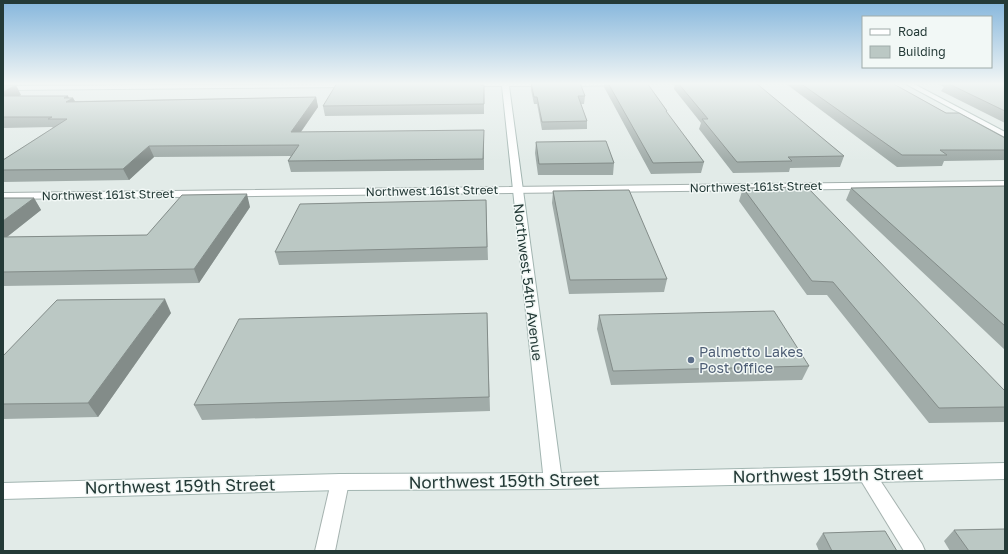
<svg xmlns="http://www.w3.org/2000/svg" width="1008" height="554" font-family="'Golos Text',sans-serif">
<rect width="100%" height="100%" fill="#e2ebe8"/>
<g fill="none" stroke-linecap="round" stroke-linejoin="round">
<!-- street casing -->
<g stroke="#a5b2af" stroke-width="2">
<g id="street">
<polygon points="1005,181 1005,187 3,199 3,193"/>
<polygon points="866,466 872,468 922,544 925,551 904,551 857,474 860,468"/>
<polygon points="340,474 346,476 349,482 335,551 315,551 331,482 334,476"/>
</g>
</g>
<!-- secondary casing -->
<g stroke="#a2b5b1" stroke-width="2">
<g id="secondary">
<polygon points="463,83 549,84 546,86 509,86 561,473 1005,463 1005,479 553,489 340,490 3,499 3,483 340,474 543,473 502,86 466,86 464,85"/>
<polygon points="561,83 634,83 631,85 564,86 562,85"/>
<polygon points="904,83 912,83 1005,132 1005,137"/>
<polygon points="354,84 355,85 352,87 3,90 3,86"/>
</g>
</g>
<!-- street -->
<use href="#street" fill="#fff" fill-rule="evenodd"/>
<!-- secondary -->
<use href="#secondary" fill="#fff" fill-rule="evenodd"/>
</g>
<!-- wall -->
<g fill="#a1aca9">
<polygon points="531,83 585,96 584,104 581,104 587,121 587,129 542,130 537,104 534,104 531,90"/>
<polygon points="604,83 647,83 667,111 667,113 704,162 701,173 651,174 604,87"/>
<polygon points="675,83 756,83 844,156 840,167 790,168 789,172 733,173 699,129 701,123 674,89"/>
<polygon points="785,83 892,83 946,113 1005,138 1005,160 944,161 942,166 897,167"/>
<polygon points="936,83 1005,83 1005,123 941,91 944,87"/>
<polygon points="3,85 21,95 18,96 73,98 75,101 316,97 318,107 301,132 484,141 484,170 291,172 288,161 291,156 154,157 129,180 3,182 3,160 53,128 52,127 3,128"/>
<polygon points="481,85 484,85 484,114 325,116 323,106"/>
<polygon points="536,142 614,163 613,175 538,175 535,153"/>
<polygon points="1005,186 1005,350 846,200 851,188"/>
<polygon points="743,188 1005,391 1005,422 929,423 827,295 807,295 739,201"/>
<polygon points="553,191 667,279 664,292 569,294 552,203"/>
<polygon points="3,198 34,198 41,210 7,237 147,235 250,207 199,283 3,286"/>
<polygon points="486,200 488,260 279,265 275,252"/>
<polygon points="171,313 98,417 3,419 3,356"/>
<polygon points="487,313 490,411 202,420 194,405"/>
<polygon points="599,315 809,366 802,380 611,385 597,329"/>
<polygon points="954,530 1005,551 950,551 944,541"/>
<polygon points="823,533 897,551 819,551 816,544"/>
</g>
<!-- shaded-wall -->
<g fill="#838c89">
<polygon points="16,85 21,95 3,104 3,92"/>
<polygon points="68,96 70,100 73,98 78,107 71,111 64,98"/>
<polygon points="316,97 318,107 293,143 291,132"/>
<polygon points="149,146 154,157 129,180 123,169"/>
<polygon points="247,194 250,207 199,283 194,269"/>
<polygon points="34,198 41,210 3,240 3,221"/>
<polygon points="165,299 171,313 98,417 88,403"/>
</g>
<!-- building -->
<g fill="#bbc8c4" stroke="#838c89">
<polygon points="337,83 481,83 481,85 484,85 484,104 323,106"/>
<polygon points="531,83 580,83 585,96 578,96 587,121 542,122 537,97 534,97"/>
<polygon points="608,83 647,83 667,111 666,111 704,162 653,163"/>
<polygon points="678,83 756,83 844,156 788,157 792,161 737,162 702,119 708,119"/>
<polygon points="800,83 892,83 946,113 959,113 1005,138 1005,150 940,150 947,155 902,155"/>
<polygon points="947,83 1005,83 1005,111"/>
<polygon points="3,85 16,85 3,92"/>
<polygon points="3,96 68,96 64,98 73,98 66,102 316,97 291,132 484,130 483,159 288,161 299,145 149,146 123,169 3,170 3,160 67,119 48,119 52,117 3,117"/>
<polygon points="606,141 614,163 539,164 536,142"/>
<polygon points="1005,186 1005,326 851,188"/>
<polygon points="807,187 1005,391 1005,407 939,408 833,282 812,281 743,188"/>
<polygon points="629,190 667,279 570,280 553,191"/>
<polygon points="247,194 194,269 3,272 3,237 147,235 182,195"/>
<polygon points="3,198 34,198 3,221"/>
<polygon points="486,200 487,247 275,252 300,204"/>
<polygon points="165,299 88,403 3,404 3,356 57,300"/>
<polygon points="774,311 809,366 613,371 599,315"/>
<polygon points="487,313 489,397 194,405 239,319"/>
<polygon points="1005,529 1005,551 969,551 954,530"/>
<polygon points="885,531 897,551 832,551 823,533"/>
</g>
<!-- sky -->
<linearGradient id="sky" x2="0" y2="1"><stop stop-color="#85b6dc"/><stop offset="0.52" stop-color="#f2f6f5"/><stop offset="1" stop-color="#f2f6f5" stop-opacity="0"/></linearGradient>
<rect width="1008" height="161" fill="url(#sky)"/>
<!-- markers -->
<circle fill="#5c6f8a" stroke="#f2f8f6" stroke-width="1.5" cx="691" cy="360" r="4"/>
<g text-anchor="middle" stroke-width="3" stroke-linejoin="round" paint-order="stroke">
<!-- far-street labels -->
<g font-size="12" fill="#243a37" stroke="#f2f8f6">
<text transform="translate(756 187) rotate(-1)" y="4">Northwest 161st Street</text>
<text transform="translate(432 191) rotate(-1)" y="4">Northwest 161st Street</text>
<text transform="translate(108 195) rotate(-1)" y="4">Northwest 161st Street</text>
</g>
<!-- street labels -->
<g font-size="14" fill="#243a37" stroke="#f2f8f6">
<text transform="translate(528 282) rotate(83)" y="5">Northwest 54th Avenue</text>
</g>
<!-- service labels -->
<g font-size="14" fill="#4e5e75" stroke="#f2f8f6" text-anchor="start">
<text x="699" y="357">Palmetto Lakes<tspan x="699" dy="16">Post Office</tspan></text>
</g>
<!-- near-street labels -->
<g font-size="17" fill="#243a37" stroke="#f2f8f6">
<text transform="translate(828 475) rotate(-1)" y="6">Northwest 159th Street</text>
<text transform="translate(504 481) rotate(-1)" y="6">Northwest 159th Street</text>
<text transform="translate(180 486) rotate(-1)" y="6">Northwest 159th Street</text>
</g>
</g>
<!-- border -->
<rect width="1008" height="554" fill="none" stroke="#243a37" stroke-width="8"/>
<!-- legend -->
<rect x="862" y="16" width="130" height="52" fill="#f2f8f6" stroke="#a0acaa"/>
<rect x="870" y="29" width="20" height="6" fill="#ffffff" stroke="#a0acaa"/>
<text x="898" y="36" font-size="12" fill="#243a37">Road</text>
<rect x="870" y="46" width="20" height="12" fill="#bbc8c4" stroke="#a0acaa"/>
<text x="898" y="56" font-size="12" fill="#243a37">Building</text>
</svg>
